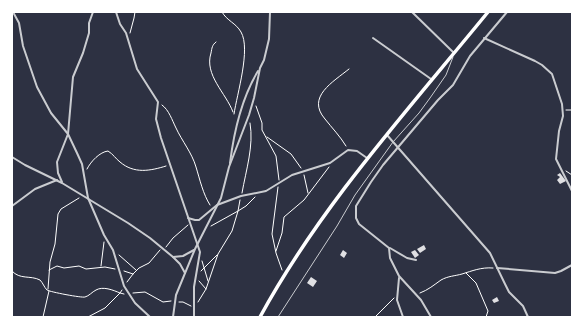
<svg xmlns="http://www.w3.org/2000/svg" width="584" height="329" font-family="Mulish,sans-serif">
<rect width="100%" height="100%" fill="#2d3142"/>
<!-- building -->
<g fill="#e0e0e3">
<polygon points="560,173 566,181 560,184 557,180 560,177 557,175"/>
<polygon points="424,245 426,249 420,253 417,249"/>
<polygon points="343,250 347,253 344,258 340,255"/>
<polygon points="415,250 419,255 415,258 411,252"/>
<polygon points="311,277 317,281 313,287 307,283"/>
<polygon points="497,297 499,301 494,303 492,300"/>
</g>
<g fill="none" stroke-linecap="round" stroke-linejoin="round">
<!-- path -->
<g stroke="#fff" stroke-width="1">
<path d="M222 12C227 21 236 23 241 32 251 49 237 94 234 114"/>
<polyline points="130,33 134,18 135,12"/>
<path d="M216 42C212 45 212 48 211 53 204 75 226 93 233 112"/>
<path d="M162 105C169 110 172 120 176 128 182 141 192 153 196 167 200 180 203 194 210 205"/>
<polyline points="256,106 262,123 262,130 276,156 279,180"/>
<polyline points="566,110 572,110"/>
<polyline points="267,137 291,154 301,168"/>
<path d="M346 146C340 136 332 128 325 119 306 97 333 82 349 69"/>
<path d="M87 169C91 161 100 152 108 151 113 154 116 159 120 162 134 174 150 171 166 166"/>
<polyline points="566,171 572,175"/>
<polyline points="304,175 308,193"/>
<polyline points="278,187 272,234 276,253 282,270"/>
<path d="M242 193C246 170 254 146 250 123"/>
<polyline points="211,226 238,211 240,200"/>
<polyline points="166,247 173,238 188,225"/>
<polyline points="276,251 282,233 284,217 304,200 329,167"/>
<polyline points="119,255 136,270"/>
<polyline points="202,261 208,281"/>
<polyline points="101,266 104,242"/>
<polyline points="49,270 57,266 64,268 79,266 86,269 105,267 115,269"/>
<path d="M12 271C20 280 30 275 40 280 43 283 44 287 47 290 50 292 82 298 85 297 89 296 92 292 96 290 103 286 113 290 120 293L122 290"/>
<polyline points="124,271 133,274"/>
<polyline points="201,271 217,255"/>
<polyline points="466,273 476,283 488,311 486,317"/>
<polyline points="199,281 206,289"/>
<polyline points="127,282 133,274 139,268 149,263 160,250"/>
<polyline points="48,289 50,262 55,244 58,214 61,209 79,198"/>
<polyline points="133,293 145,292 163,302 171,301"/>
<path d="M420 293C428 290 434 285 441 280 448 276 455 276 462 274 472 271 481 267 493 268"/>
<polyline points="179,302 183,302 191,306"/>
<polyline points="198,302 206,289 218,254 232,231 238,211 246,206 255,197"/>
<polyline points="43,317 49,291"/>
<polyline points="88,317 105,308 120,293 124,294"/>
<polyline points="375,317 394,298"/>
</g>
<!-- service -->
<polyline stroke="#caccd0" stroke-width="1" points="278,317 337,226 355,195 393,142 419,113 430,98 446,75 453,57"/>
<!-- minor -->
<g stroke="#caccd0" stroke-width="2">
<polyline points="13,12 19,23 23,46 37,87 51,113 68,134 77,153 82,164 88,198 104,235 113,250 124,286 135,303 150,317"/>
<polyline points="116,12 120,24 126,33 137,69 158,102 156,119 161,138 200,252 194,287 194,317"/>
<polyline points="412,12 454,53"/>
<polyline points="373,38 431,79"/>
<polyline points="484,38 535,61 542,65 552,74 562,104 563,116 559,131 556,159 572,191"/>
<polyline points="387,135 490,253 505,284 509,292 523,306 528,317"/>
<polyline points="12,157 25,165 62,183 128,223 150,238 173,257 180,264 185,273"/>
<path d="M230 163C234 131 241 99 258 71"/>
<polyline points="62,182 58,173 57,162 68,134 73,77 83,53 89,33 89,23 93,12"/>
<polyline points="12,206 35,189 57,180"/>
<polyline points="188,218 195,220 199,220 217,205 241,196 266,191 292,175 330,163 348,150 357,151 367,158"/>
<polyline points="390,248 407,258 416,260"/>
<polyline points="173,257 183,256 194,250"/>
<polyline points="497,268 555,273 561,271 572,265"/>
<polyline points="399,278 397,300 403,317"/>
<polyline points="173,317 176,295 195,249 221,198 229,167 249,115 254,98 260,68 264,60 269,39 270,12"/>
<polyline points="431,317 421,300 399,276 390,258 389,248 359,224 356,218 356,206 371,182 383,165 438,100 453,85 470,56 507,12"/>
</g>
<!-- trunk -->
<path stroke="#fff" stroke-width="3.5" d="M260 317C321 205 408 110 488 12"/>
</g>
<!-- border -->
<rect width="584" height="329" fill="none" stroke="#ffffff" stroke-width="26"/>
</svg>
